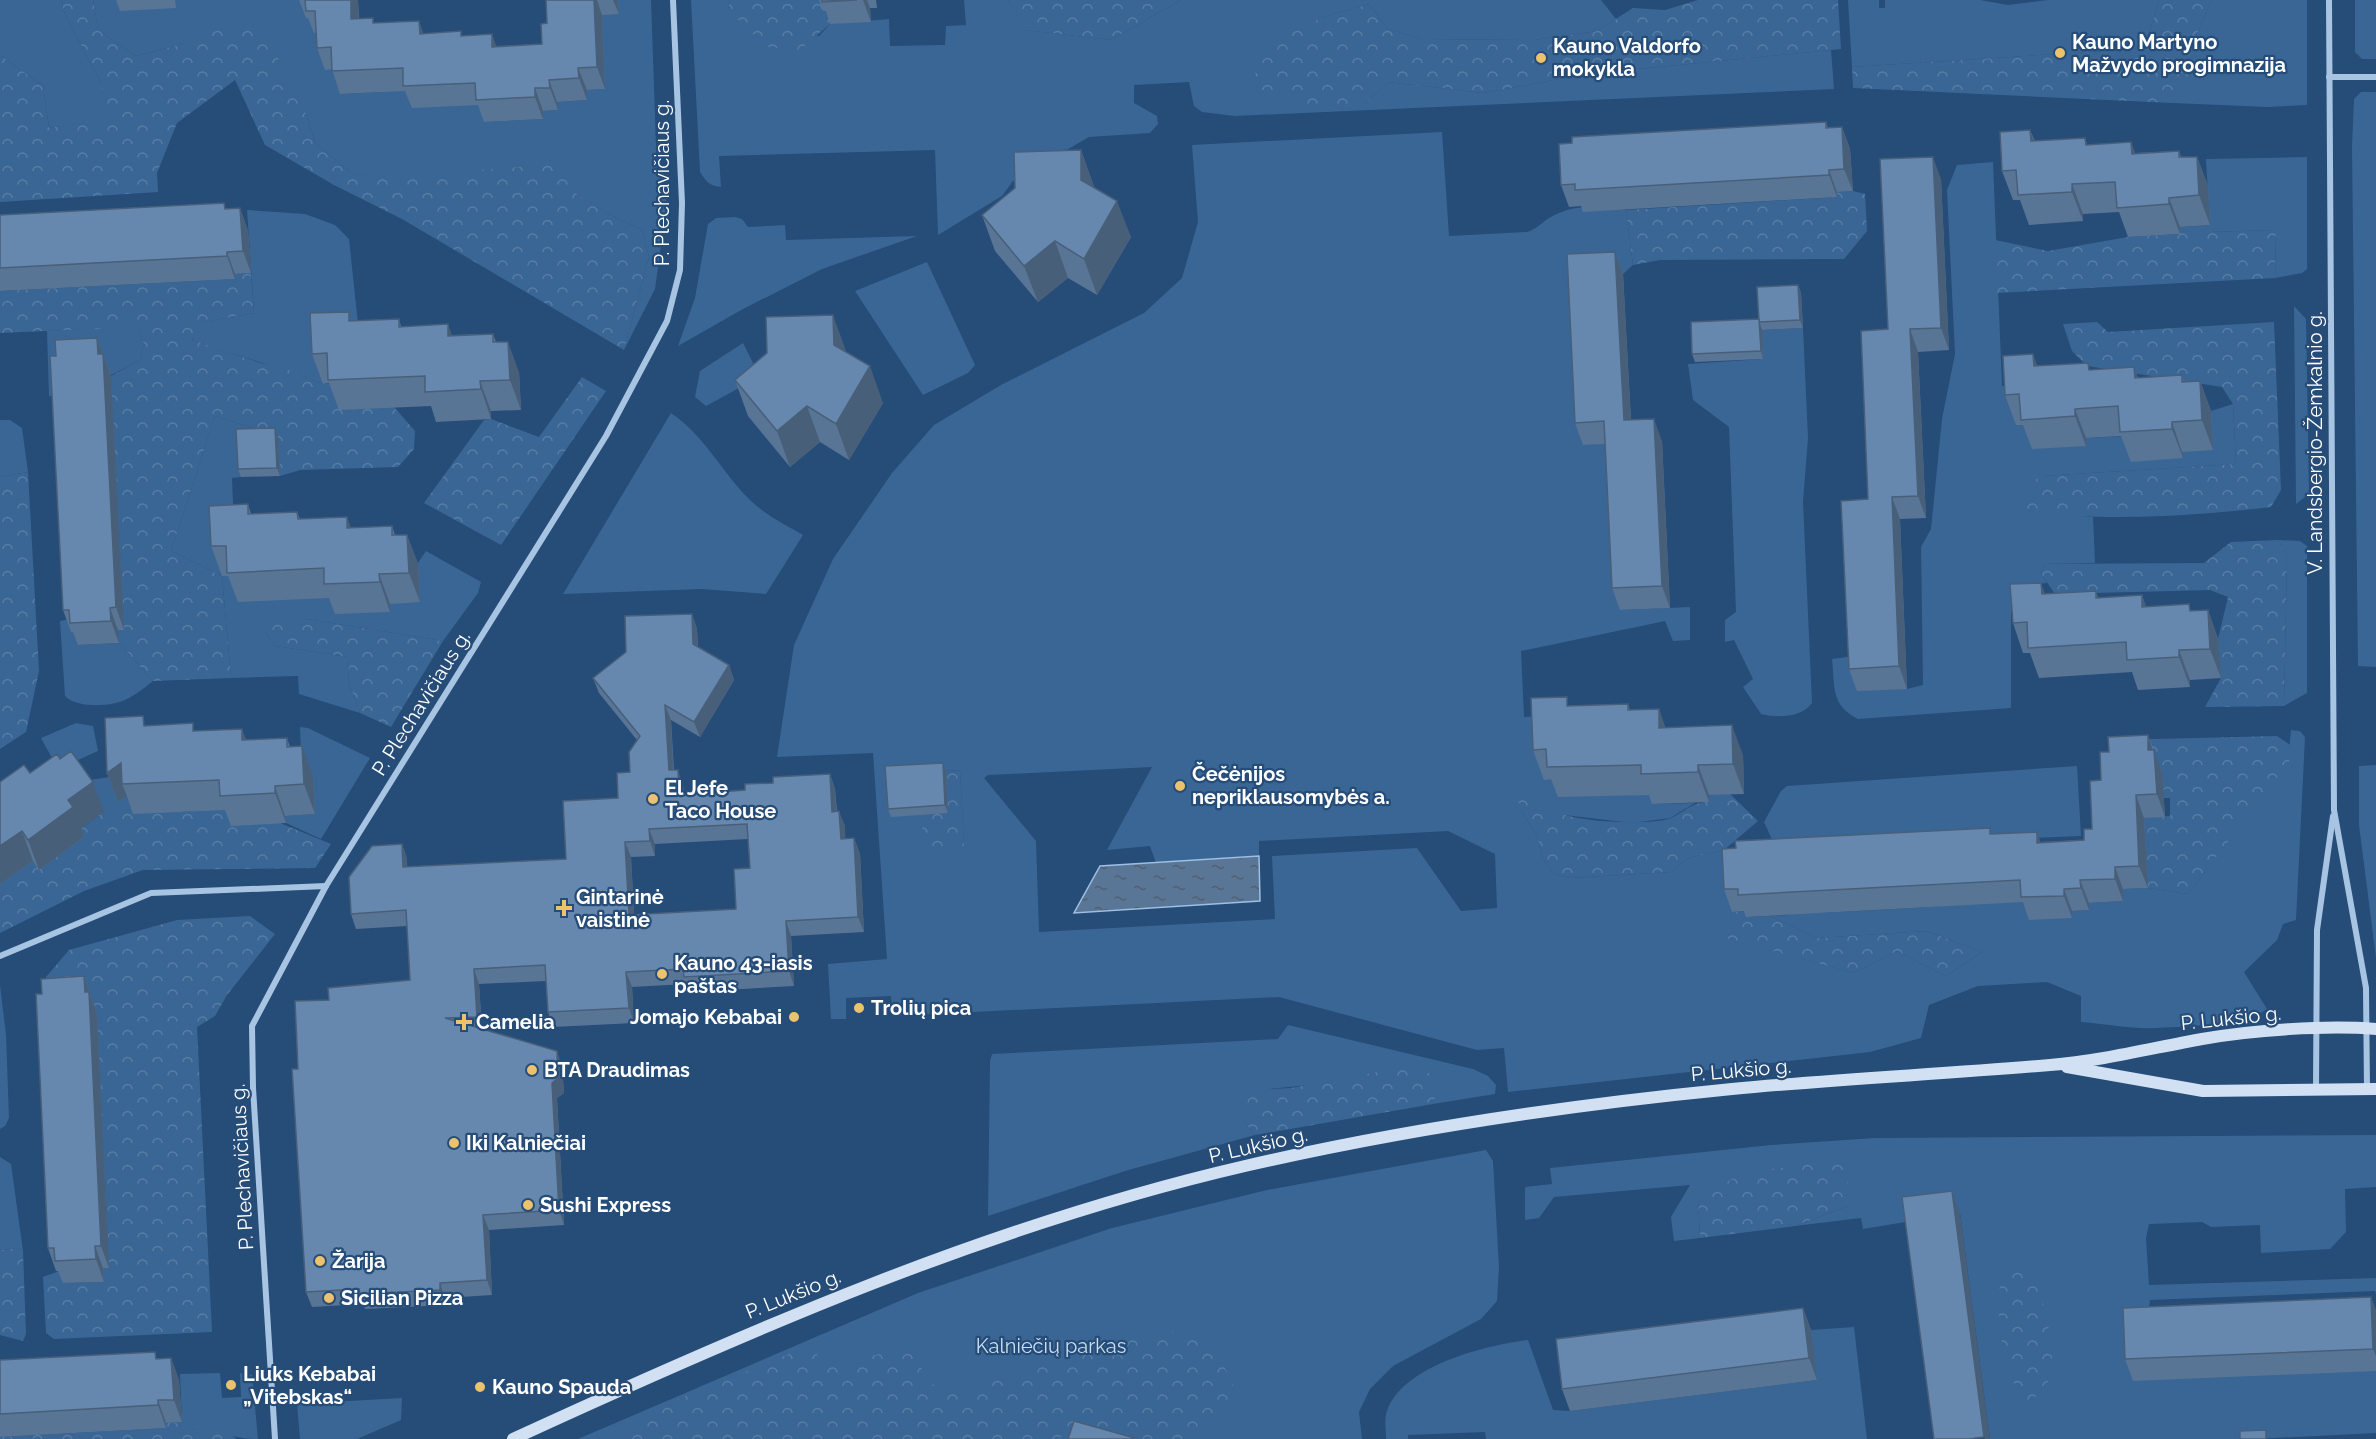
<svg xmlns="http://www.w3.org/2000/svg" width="2376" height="1439" font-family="Raleway,sans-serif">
<defs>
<pattern id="forest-crowns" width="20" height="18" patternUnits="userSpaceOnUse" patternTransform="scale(1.5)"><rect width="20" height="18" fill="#3a6695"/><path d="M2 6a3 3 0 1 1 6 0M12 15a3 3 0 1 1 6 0" fill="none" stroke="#587da5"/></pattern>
<pattern id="water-ripples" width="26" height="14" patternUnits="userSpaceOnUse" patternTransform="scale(1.5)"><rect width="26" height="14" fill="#5a7697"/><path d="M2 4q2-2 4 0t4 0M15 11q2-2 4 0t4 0" fill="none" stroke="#525f6e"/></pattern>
</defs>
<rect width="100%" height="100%" fill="#264c78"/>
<!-- green -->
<g fill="#3a6695" fill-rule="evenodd">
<polygon points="0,0 61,0 65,15 99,79 112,119 49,128 43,86 0,55"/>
<polygon points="93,0 305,0 306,17 313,17 339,69 340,94 383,92 383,82 483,97 485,122 543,119 543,111 558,110 557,102 587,100 587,90 605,89 594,15 618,0 651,0 657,174 666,176 666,209 655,289 624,350 649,257 642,230 610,215 568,189 353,174 315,143 306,114 182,44 136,56 98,30"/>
<path d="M691 0H730L728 10 819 36 830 24 889 19 890 46 945 45 946 26 966 25 964 0H1008L1025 30 1111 40 1181 0H1601L1616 19 1597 31 1534 40 1421 39 1388 29 1369 4 1323 17 1365 104 1388 82 1483 93 1587 74 1831 50 1834 89 1235 116 1202 112 1194 106 1189 82 1134 85V103L1157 116 1158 124 1150 133 1089 137 1013 181 1002 196 938 235 935 150 719 156 721 187C709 186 706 181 700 172Z"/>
<polygon points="1848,0 1879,0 1879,8 1885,8 1885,0 1980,0 2008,5 2048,0 2159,0 2149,34 2135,49 1852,67"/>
<polygon points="2212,0 2307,0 2307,105 2267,107 2173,103 2188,79 2194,40"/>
<polygon points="2355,0 2376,0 2376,59 2362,59 2355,52"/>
<polygon points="2361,92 2376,92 2376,667 2358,666 2352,146 2354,99"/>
<path d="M1442 132 1449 236 1527 232C1538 229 1541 222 1551 217 1575 203 1599 207 1626 210L1633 265 1623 274 1575 276 1583 445 1612 443 1621 610 1690 607V640L1673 641 1665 621 1521 651 1524 717 1541 716 1557 779 1652 787 1653 804 1695 803 1670 818 1632 823 1521 810 1537 836 1542 857 1554 874 1570 878 1671 872 1688 858 1724 850 1732 912 1726 938 1854 973 1897 951 1946 976 1982 952 1927 931 1817 938 1770 916 1789 915V909L1818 913 1859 911 1930 907 2028 897 2072 917V911L2089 910V903L2123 901V889L2148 888 2188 894 2288 762 2291 730 2300 731 2305 737 2296 920 2283 924 2277 940 2244 972 2267 1009C2249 1024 2181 1027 2156 1028 2132 1029 2106 1024 2081 1022V996L2047 982 1978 986 1929 1005 1921 1038 1870 1052 1508 1092 1504 1048 1477 1050 1279 997 892 1016 891 996 846 998V1019H831L828 964 887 959 873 753 777 757 794 645 833 559 892 473 934 425 1001 385 1144 313 1182 278 1198 222 1192 145ZM1152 767 1107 850 1150 846 1156 863 1259 856V841L1448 831 1495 854 1497 908 1461 911 1417 848 1272 856 1275 919 1039 932 1036 841 984 778 988 775ZM960 770V771L964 847 948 813 946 771Z"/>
<polygon points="2307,157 2307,269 2302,273 2275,278 2276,230 2210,232 2206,159"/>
<path d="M1993 162 2002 386H2013L2016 425 2030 424 2086 446V438L2129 436 2183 458 2182 452 2211 411 2233 404 2236 464 2042 476 2028 511 2093 517 2095 563 2046 564 2040 572 2047 583 2011 586V708L1858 719C1830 705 1835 686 1832 659L1855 656 1907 689 1923 685 1921 547 1931 529 1942 419 1955 354 1947 190 1957 165Z"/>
<path d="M247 210 305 214 335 225 349 239 360 342 323 384C280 366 235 356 192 340L197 323 254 313Z"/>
<polygon points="735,217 742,219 748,227 785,225 786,240 917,236 822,269 743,309 678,346 695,298 708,224 716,218"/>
<polygon points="927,262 975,365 968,373 923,395 855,291"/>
<polygon points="2294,306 2306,319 2309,494 2296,504"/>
<path d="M138 326 144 344 140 360C116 373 76 394 49 396L47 331Z"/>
<path d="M1803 328 1808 438 1803 502 1812 703C1801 718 1778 718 1761 714L1743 687 1753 679 1734 640 1725 642V620L1736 612 1729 427 1693 400 1688 364 1763 359 1762 330Z"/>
<polygon points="743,343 753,363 750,382 706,406 695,397 700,371"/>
<path d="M671 413C705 436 721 471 749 499 765 515 784 524 803 535L766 594 702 589 563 594Z"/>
<polygon points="215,416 278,436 239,438 241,477 232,478 234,528 223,576 236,575 334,590 390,611 390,604 426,551 481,582 478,593 443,641 307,619 266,634 276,646 348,657 349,684 360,713 299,694 298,676 231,678 222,576 171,551"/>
<polygon points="0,420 10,420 22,428 28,472 0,477"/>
<polygon points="2279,540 2300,541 2307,546 2307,693 2284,706 2287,557"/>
<path d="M70 619 77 632 78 645 119 643 153 681C145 687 137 694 129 698 114 707 77 709 65 696L60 621Z"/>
<polygon points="76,723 93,726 98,751 58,769 41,738"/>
<polygon points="300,727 308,728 370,758 321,839 286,823 285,816 314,814 301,754"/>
<polygon points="2376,765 2376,958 2359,825 2359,766"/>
<polygon points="2077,766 2081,836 1776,848 1764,822 1781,791 1787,786"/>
<polygon points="117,776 132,787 133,814 104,812 82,781"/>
<polygon points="0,985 6,1035 9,1118 5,1126 0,1129"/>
<polygon points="1288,1025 1473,1069 1488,1076 1496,1085 1495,1094 1433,1104 1439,1082 1433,1074 1268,1089 1244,1122 1255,1135 1125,1171 988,1216 990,1061 992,1054 1278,1039"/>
<polygon points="2376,1135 2376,1187 2345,1189 2346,1232 2330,1249 2261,1253 2260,1225 2211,1227 2202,1222 2149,1224 2146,1238 2149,1285 2376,1278 2376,1294 2375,1291 2150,1300 2146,1329 2376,1371 2376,1433 2253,1439 1990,1439 1960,1213 1863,1229 1861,1218 1795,1226 1851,1205 1698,1198 1700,1238 1674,1241 1671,1217 1690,1185 1554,1197 1539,1218 1525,1220 1525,1187 1552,1184 1550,1168 1771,1145 1875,1138"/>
<polygon points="1486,1150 1493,1161 1499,1267 1497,1301 1481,1319 1393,1366 1370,1389 1359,1412 1362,1439 578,1439 918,1293 1112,1228 1267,1190"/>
<polygon points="0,1157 11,1164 23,1251 16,1248 0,1250"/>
<path d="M1854 1327 1867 1439H1486L1485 1432 1408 1435V1439H1386C1386 1431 1384 1418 1387 1411 1402 1366 1486 1345 1528 1340L1553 1410 1570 1411 1817 1380 1811 1330Z"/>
<path d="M220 1373 222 1398 241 1397 240 1373 252 1375 258 1439C232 1439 207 1429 182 1422L180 1374Z"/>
<polygon points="402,1398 401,1420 357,1439 300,1439 297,1404"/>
</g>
<!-- forest -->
<g fill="url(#forest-crowns)">
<polygon points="61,0 93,0 98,30 136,56 182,44 247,19 270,42 306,114 315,143 353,174 407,176 569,163 569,189 610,215 642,230 649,257 624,350 402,219 334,185 265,145 235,80 177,123 157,173 158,192 0,202 0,55 43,86 49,128 111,118 99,79 65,15"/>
<polygon points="730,0 823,0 830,11 830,24 800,50 767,47 728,10"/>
<polygon points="1008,0 1181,0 1111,40 1024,30"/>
<polygon points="1698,0 1838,0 1841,49 1587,74 1483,93 1388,82 1365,104 1327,112 1254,89 1258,49 1323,17 1369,4 1388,29 1421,39 1534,40 1597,31 1633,8 1665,10"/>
<polygon points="2159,0 2212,0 2194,40 2189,79 2173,103 1853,88 1852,67 2135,49 2149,34"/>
<polygon points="1853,191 1865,194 1867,231 1844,259 1660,260 1633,265 1626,210 1837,197 1837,192"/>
<polygon points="2210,225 2211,232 2276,230 2275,278 1997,293 1995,240 2048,251 2128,237 2180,234 2180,227"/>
<polygon points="251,273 254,313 198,323 192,340 261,363 281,367 323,384 338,383 394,407 415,431 414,449 398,467 300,470 280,476 278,436 215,416 171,551 222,576 231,678 153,681 119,643 118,630 124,629 111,376 140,360 144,344 138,327 0,333 0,291 235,279 235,274"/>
<path d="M2097 322 2108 332 2274 322 2281 490 2271 507C2197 516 2101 522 2027 511L2021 498 2027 484 2042 476 2236 464 2233 404 2222 387 2087 366 2072 351 2063 324Z"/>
<polygon points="582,377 606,391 501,545 424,503 484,420 491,419 539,437"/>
<polygon points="28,472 39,671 26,732 0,749 0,477"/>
<polygon points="2279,540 2287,557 2284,706 2205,707 2221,678 2218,639 2228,597 2210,590 2055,594 2040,572 2046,564 2204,563 2231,542"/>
<polygon points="307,619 443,641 391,727 360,713 349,684 348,657 276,646 266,634 277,623"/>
<polygon points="2277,736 2290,745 2289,762 2188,894 2148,888 2145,844 2139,818 2170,816 2170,798 2164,798 2162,772 2114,740"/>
<polygon points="960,770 964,847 913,851 946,771"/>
<path d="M1520 784C1532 793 1544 805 1557 812 1577 822 1650 826 1671 818 1686 811 1690 803 1708 802L1709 795 1730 794 1758 821 1724 850 1688 858 1671 872 1570 878 1554 874 1542 857 1537 836 1521 810 1516 795Z"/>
<polygon points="229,802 331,844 315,868 143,870 84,891 0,933 0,869 26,851 39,869 79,830 104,812 188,812"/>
<polygon points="1746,911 1747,917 1770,916 1817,938 1927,931 1982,952 1946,976 1897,951 1854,973 1725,938 1732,912"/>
<polygon points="250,916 275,934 227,995 215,1016 197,1027 212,1332 54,1339 46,1333 43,1277 62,1270 63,1283 103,1282 103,1268 109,1267 97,1015 93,1014 92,999 49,1001 46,977 69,950 177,920"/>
<polygon points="1405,1067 1433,1074 1440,1082 1433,1104 1255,1135 1244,1122 1248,1099 1268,1089 1291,1088"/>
<polygon points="1844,1159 1851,1205 1795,1226 1700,1238 1698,1198 1743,1173"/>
<polygon points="16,1248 23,1251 26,1334 23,1341 0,1335 0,1250"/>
<path d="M2018 1266 2034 1273C2044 1306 2073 1390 2025 1401 2001 1374 1993 1305 2003 1270Z"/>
<polygon points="1177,1331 1217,1351 1241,1402 1198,1439 1112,1439 1077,1429 1057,1439 631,1439 641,1414 809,1346 826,1364 908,1349 942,1397 1141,1336"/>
<polygon points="182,1422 229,1434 237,1439 0,1439 0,1437 166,1428 166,1423"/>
</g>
<!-- water -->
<polygon fill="url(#water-ripples)" stroke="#9dbfe3" stroke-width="1.5" points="1259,856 1260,901 1074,913 1100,866"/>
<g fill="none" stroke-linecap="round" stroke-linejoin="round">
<!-- minor -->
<g stroke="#a8c4e3" stroke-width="6">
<polyline points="2329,0 2334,810 2366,988 2367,1089"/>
<polyline points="2329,77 2376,77"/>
<polyline points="0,956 151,893 326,886"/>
<polyline points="2316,1090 2317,930 2333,816"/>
<polyline points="275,1439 253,1088 252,1026 326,886 606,436 667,321 680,270 682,203 673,0"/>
</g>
<!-- secondary -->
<g stroke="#d1e1f3" stroke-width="12">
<polyline points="2067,1067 2203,1091 2376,1089"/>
<path d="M513 1439C750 1330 990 1225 1245 1166 1405 1129 1569 1105 1732 1089 1838 1079 1944 1074 2050 1065 2101 1061 2152 1048 2202 1039 2252 1030 2326 1025 2376 1029"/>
</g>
</g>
<!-- wall -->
<g fill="#597596" fill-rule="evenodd">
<polygon points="116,0 175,0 176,8 120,11"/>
<polygon points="299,0 358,0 359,18 375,23 419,21 423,33 463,36 496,46 542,44 547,23 546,0 618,0 619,14 602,15 605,89 587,90 587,100 557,102 558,110 543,111 543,119 484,122 478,105 412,108 405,91 340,94 332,69 325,70 317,48 316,33 314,33 308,18 306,18"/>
<polygon points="819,0 876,0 877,8 870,8 871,22 830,24 826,11 823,11"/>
<polygon points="1826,122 1828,128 1842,127 1850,149 1853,191 1837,192 1837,197 1583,212 1581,206 1569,207 1561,185"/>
<polygon points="2030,130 2035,141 2085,138 2087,145 2131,142 2135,153 2179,151 2181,157 2197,157 2208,186 2210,225 2180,227 2180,234 2128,237 2119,212 2083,214 2083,221 2029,225 2020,200 2013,200 2002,171"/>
<polygon points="1081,150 1094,187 1131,237 1097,295 1068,278 1038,302 995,251 982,215"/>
<polygon points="1941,179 1949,350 1918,352 1926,518 1900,519 1907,689 1857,691 1849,669 1888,329"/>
<polygon points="240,208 248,231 251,273 235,274 235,279 0,291 0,215"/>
<polygon points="1615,252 1623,274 1631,420 1662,441 1670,608 1620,610 1612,588 1605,444 1583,445 1575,423"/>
<polygon points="1798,285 1801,293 1803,328 1762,330 1762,329 1763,359 1695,362 1692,354 1759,319"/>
<polygon points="399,319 401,326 452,335 493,334 496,342 519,372 521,410 491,411 491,419 436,422 431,406 339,410 329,383 323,384 312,354 352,321"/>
<polygon points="97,338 111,376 124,630 118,630 119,643 78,645 73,632 71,632 63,610 56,356"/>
<polygon points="846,352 883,403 849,460 820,442 790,467 748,416 735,380"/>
<polygon points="2037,366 2090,370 2134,367 2138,378 2182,375 2184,382 2200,381 2211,411 2213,450 2182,452 2183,458 2131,462 2121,436 2086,438 2086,446 2032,449 2023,425 2016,425 2005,395"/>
<polygon points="278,436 280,476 241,477 238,469"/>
<polygon points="248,504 251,514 297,512 300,519 351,528 392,526 395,535 407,535 418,564 420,602 390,604 390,612 335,614 329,598 238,602 228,576 222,576 211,546"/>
<polygon points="2096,591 2098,598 2142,595 2146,607 2192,610 2208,610 2218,639 2221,678 2190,680 2190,687 2138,690 2132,672 2039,678 2030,653 2023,653 2013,623 2045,594"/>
<path d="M692 614 697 629 698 647 729 665 734 680 700 737 671 720 674 770 683 785 684 794 745 790 773 783 830 774 835 789 837 811 845 826V839L854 838 860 854 864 932 791 936 794 986 689 992 686 984 632 987 634 1023 553 1027 548 1012 546 981 479 984 482 1029 562 1066 564 1093 557 1098 564 1225 489 1230 492 1295 445 1298 446 1305 365 1309 363 1304 312 1307 306 1292 298 1069 329 1000 410 980 407 926 356 929 351 914 402 844 407 859V867L566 859 618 798 630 772 637 740 599 693 593 678ZM748 839 750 868 736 909 634 915 631 857 655 856V844Z"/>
<polygon points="1628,704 1630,710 1659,709 1665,727 1743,755 1744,794 1709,795 1709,802 1652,804 1649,795 1558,797 1551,779 1544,780 1533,750 1571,706"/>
<polygon points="147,725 195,731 246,740 287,738 290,747 313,776 315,814 285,816 286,823 231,826 225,810 133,814 127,796 118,802 107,773"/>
<polygon points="2148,735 2162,772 2165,817 2144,818 2148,888 2123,889 2123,901 2089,903 2089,910 2072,911 2072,918 2029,920 2023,902 1746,917 1744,911 1732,912 1724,889 1992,834 2037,832 2040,842 2084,840 2092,829 2101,780 2109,752"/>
<polygon points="946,771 948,813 891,817 888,809"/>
<polygon points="0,782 104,812 81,828 84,837 39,870 33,861 0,884"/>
<polygon points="84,976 97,1014 109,1268 103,1268 104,1282 63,1283 58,1271 56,1271 48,1248"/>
<polygon points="2371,1297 2376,1311 2376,1371 2133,1381 2125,1359"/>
<polygon points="1803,1308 1811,1330 1817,1380 1570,1411 1562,1389"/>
<polygon points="171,1358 179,1380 182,1422 166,1423 166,1428 0,1437 0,1360"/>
</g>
<!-- shaded-wall -->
<g fill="#485f7a">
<polygon points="351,0 358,0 359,41 351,19"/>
<polygon points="594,0 597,0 602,15 605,89 597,67"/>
<polygon points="613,0 618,0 619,14"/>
<polygon points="863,0 867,0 870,8 871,22"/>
<polygon points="419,21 427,44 420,34"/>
<polygon points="492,34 500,56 492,47"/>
<polygon points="578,68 587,90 587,100 579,78"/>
<polygon points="549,80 557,102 558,110 550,88"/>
<polygon points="535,88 543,111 543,119 535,97"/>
<polygon points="1842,127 1850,149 1853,191 1844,169"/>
<polygon points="2030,130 2041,159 2031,141"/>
<polygon points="2131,142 2142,172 2132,154"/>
<polygon points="1081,150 1094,186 1095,216 1081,180"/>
<polygon points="1933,157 1941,179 1949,350 1941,328"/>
<polygon points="2197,157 2208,186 2210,225 2199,195"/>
<polygon points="1829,170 1837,192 1837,197 1829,175"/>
<polygon points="2072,184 2083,214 2083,221 2072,192"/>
<polygon points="2169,198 2180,227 2180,234 2169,204"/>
<polygon points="1117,201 1131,237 1097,295 1084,259"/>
<polygon points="240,208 248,231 251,273 243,251"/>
<polygon points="1055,241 1068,278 1038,302 1024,266"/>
<polygon points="227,252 235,274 235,279 227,256"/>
<polygon points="1615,252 1623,274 1632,442 1624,420"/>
<polygon points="1798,285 1801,293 1803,328 1800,320"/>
<polygon points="833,315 846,351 847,381 834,345"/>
<polygon points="1759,322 1762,329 1763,359 1761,351"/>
<polygon points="448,324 459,354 448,336"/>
<polygon points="1910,329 1918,352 1926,518 1918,496"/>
<polygon points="97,338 111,376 124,630 116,607"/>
<polygon points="508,342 519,372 521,410 510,380"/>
<polygon points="2033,354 2044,384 2034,366"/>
<polygon points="870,366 883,403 849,460 836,424"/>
<polygon points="2134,367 2145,397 2135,378"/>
<polygon points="480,381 491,411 491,419 481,389"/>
<polygon points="2200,381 2211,411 2213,450 2202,420"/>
<polygon points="807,406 820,442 790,467 777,431"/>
<polygon points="2075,409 2086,438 2086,446 2075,416"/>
<polygon points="1654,419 1662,441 1670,608 1662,586"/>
<polygon points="2172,422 2182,452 2183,458 2172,429"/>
<polygon points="275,428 278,436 280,476 277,468"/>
<polygon points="1892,497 1900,519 1907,689 1899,666"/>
<polygon points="347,517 358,547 347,528"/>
<polygon points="407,535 418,564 420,602 409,573"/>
<polygon points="379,574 390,604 390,612 380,582"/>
<polygon points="2041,583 2052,613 2042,594"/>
<polygon points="2142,595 2152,625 2142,607"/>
<polygon points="110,608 118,630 119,643 111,621"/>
<polygon points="2208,610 2218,639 2221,678 2210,649"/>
<polygon points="692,614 697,629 698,659 693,644"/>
<polygon points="2179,650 2190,680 2190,687 2179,657"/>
<polygon points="729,665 734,680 700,737 694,722"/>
<polygon points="665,705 671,720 674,785 669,770"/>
<polygon points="1659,709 1669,739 1659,728"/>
<polygon points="1732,725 1743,755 1744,794 1733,764"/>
<polygon points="242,729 253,758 242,740"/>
<polygon points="2148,735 2154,754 2154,750 2162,772 2165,817 2157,794 2148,750"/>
<polygon points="302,746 313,776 315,814 304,784"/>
<polygon points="121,763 122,784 127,796 118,802 107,773"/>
<polygon points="943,763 946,771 948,813 945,805"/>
<polygon points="1698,765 1709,795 1709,802 1698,772"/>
<polygon points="678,770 683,785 685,810 679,795"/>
<polygon points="830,774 835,789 837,827 832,812"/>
<polygon points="93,782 104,812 81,828 84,837 39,870 28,840 68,800"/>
<polygon points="275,786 285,816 286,823 275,793"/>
<polygon points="2136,795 2144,818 2148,888 2139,866"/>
<polygon points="839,811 845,826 846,854 841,839"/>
<polygon points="649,829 655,844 655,856 650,841"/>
<polygon points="22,831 33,861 0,884 0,846"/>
<polygon points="2037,832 2045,854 2037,843"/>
<polygon points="854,838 860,854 864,932 858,917"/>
<polygon points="625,842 631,857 635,930 629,915"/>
<polygon points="402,844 407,859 408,883 403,867"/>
<polygon points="2115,867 2123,889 2123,901 2115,879"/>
<polygon points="2080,880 2089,903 2089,910 2081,888"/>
<polygon points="2064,889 2072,911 2072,918 2064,896"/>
<polygon points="786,921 791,936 794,986 789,971"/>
<polygon points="474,969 479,984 482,1032 477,1017"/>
<polygon points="626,972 632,987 634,1023 629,1008"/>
<polygon points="84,976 97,1014 109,1268 101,1246"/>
<polygon points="557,1051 562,1066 564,1093 557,1098 564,1225 559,1210 552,1083"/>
<polygon points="1952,1191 1960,1213 1990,1439 1985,1439 1984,1437"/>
<polygon points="483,1215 489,1230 492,1295 487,1280"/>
<polygon points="95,1246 103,1268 104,1282 96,1259"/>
<polygon points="440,1283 445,1298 446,1305 440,1290"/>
<polygon points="2371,1297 2376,1311 2376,1356 2373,1349"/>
<polygon points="1803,1308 1811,1330 1817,1380 1809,1358"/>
<polygon points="171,1358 179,1380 182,1422 174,1400"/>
<polygon points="158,1400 166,1423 166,1428 158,1405"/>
</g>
<!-- building -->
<g fill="#6788ae" stroke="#485f7a" stroke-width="1.5" fill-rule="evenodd">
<polygon points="305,0 351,0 351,19 373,18 373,23 419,21 420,34 461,31 461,36 492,34 492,47 542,44 541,24 547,23 546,0 594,0 597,67 578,68 579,78 549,80 550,88 535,88 535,97 476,100 475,83 403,86 403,68 332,71 331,47 317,48 315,11 306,11"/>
<polygon points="822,0 857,0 822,2"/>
<polygon points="1826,122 1826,128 1842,127 1844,169 1829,170 1829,175 1575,190 1575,184 1561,185 1559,144 1572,143 1572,137"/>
<polygon points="2030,130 2031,141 2085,138 2086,145 2131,142 2132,154 2179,151 2179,157 2197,157 2199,195 2169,198 2169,204 2117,208 2115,182 2072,184 2072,192 2018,195 2016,170 2002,171 2000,132"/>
<polygon points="1081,150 1081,180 1117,201 1084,259 1055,241 1024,266 982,215 1015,188 1014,152"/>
<polygon points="1933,157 1941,328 1910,329 1918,496 1892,497 1899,666 1849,669 1841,501 1868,499 1861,331 1888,329 1880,159"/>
<polygon points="224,203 225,209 240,208 243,251 227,252 227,256 0,268 0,215"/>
<polygon points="1615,252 1624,420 1654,419 1662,586 1612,588 1604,421 1575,423 1567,254"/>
<polygon points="1798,285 1800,320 1759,322 1757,287"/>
<polygon points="349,312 349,321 399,319 399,327 448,324 448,336 493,334 493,342 508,342 510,380 480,381 481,389 425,392 425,376 328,380 327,353 312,354 310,313"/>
<polygon points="833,315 834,345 870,366 836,424 807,406 777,431 735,380 767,353 766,317"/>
<polygon points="1759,319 1761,351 1692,354 1691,322"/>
<polygon points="97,338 98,354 103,354 116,607 110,608 111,621 70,623 69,610 63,610 50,356 56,356 55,340"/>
<polygon points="2033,354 2034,366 2088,363 2089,370 2134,367 2135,378 2182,375 2182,382 2200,381 2202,420 2172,422 2172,429 2120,432 2118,406 2075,409 2075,416 2021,420 2019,394 2005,395 2003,356"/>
<polygon points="275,428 277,468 238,469 236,429"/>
<polygon points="248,504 248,514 297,512 298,519 347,517 347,528 392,526 392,535 407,535 409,573 379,574 380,582 324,584 324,568 227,573 226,546 211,546 209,506"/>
<polygon points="2041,583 2042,594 2096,591 2096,598 2142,595 2142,607 2189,604 2190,611 2208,610 2210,649 2179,650 2179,657 2127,660 2126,642 2028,648 2027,622 2013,623 2010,584"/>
<path d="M692 614 693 644 729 665 694 722 665 705 669 770H678L679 795 745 790V784L773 783V777L830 774 832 812 839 811 841 839 854 838 858 917 786 921 789 971 684 977 683 969 626 972 629 1008 548 1012 545 965 474 969 477 1017 445 1018 557 1051 558 1078 552 1083 559 1210 483 1215 487 1280 440 1283V1290L360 1294 359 1289 306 1292 292 1069H298L295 1001 329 1000 328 988 410 980 406 910 351 914 349 877 372 846 402 844 403 867 566 859 563 801 618 798 617 773 630 772 629 752 640 736 593 678 626 652 625 616ZM747 824 750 868 734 869 736 909 629 915 625 842 650 841 649 829Z"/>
<polygon points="1567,697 1567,706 1628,704 1628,710 1659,709 1659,728 1732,725 1733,764 1698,765 1698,772 1641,774 1641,765 1547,767 1546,749 1533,750 1531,698"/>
<polygon points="143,716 144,726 193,723 193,731 242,729 242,740 287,738 287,747 302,746 304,784 275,786 275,793 220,796 219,780 122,784 121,763 107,773 105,718"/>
<polygon points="2148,735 2148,750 2154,750 2157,794 2136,795 2139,866 2115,867 2115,879 2080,880 2081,888 2064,889 2064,896 2021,897 2020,880 1738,895 1738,889 1724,889 1722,849 1736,848 1735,841 1990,828 1990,834 2037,832 2037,843 2084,840 2084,829 2092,829 2090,781 2101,780 2100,752 2109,752 2108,737"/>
<polygon points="71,751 93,782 68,800 73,807 28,840 22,831 0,846 0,782 24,765 30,773 57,754 60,759"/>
<polygon points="943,763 945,805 888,809 885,766"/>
<polygon points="84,976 85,992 89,992 101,1246 95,1246 96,1259 55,1261 54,1248 48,1248 36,994 42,994 41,979"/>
<polygon points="1952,1191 1984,1437 1969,1439 1934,1439 1902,1197"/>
<polygon points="2371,1297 2373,1349 2125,1359 2123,1308"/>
<polygon points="1803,1308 1809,1358 1562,1389 1556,1339"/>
<polygon points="155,1352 156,1359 171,1358 174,1400 158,1400 158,1405 0,1414 0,1360"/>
<polygon points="1074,1421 1138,1439 1068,1439"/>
<polygon points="2266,1430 2266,1439 2240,1439 2240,1431"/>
</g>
<!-- markers -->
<g fill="#ebc36e" stroke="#264c78" stroke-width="2">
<circle cx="2060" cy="53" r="6"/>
<circle cx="1541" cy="58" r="6"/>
<circle cx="1180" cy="786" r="6"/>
<circle cx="653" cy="799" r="6"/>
<path d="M561 899h6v6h6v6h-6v6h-6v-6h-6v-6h6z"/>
<circle cx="662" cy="974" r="6"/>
<circle cx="859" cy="1008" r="6"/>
<circle cx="794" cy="1017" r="6"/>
<path d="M461 1013h6v6h6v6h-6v6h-6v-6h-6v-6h6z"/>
<circle cx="532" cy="1070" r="6"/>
<circle cx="454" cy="1143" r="6"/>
<circle cx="528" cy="1205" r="6"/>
<circle cx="320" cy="1261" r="6"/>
<circle cx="329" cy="1298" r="6"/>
<circle cx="231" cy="1385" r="6"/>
<circle cx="480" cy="1387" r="6"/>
</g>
<g text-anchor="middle" stroke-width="4.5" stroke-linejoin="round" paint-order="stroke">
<!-- poi labels -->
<g font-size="20" font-weight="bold" fill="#fff" stroke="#264c78" text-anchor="start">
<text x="2072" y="49">Kauno Martyno<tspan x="2072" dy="23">Mažvydo progimnazija</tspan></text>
<text x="1553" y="53">Kauno Valdorfo<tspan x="1553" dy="23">mokykla</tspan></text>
<text x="1192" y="781">Čečėnijos<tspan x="1192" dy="23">nepriklausomybės a.</tspan></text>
<text x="665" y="795">El Jefe<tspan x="665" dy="23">Taco House</tspan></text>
<text x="576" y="904">Gintarinė<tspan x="576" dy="23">vaistinė</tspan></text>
<text x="674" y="970">Kauno 43-iasis<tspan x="674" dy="23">paštas</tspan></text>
<text x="871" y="1015">Trolių pica</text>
<text x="782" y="1024" text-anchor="end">Jomajo Kebabai</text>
<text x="476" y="1029">Camelia</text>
<text x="544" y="1077">BTA Draudimas</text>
<text x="466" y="1150">Iki Kalniečiai</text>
<text x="540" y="1212">Sushi Express</text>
<text x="332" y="1268">Žarija</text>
<text x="341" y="1305">Sicilian Pizza</text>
<text x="243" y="1381">Liuks Kebabai<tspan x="243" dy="23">„Vitebskas“</tspan></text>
<text x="492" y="1394">Kauno Spauda</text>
</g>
<!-- street labels -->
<g font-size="20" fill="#fff" stroke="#264c78">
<text transform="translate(662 183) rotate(-90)" y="7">P. Plechavičiaus g.</text>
<text transform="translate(2315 443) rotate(-90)" y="7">V. Landsbergio-Žemkalnio g.</text>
<text transform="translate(421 703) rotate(-58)" y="7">P. Plechavičiaus g.</text>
<text transform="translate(2231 1018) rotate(-6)" y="7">P. Lukšio g.</text>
<text transform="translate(1741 1070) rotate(-5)" y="7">P. Lukšio g.</text>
<text transform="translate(1258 1145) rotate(-13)" y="7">P. Lukšio g.</text>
<text transform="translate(242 1167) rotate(-93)" y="7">P. Plechavičiaus g.</text>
<text transform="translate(793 1294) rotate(-22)" y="7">P. Lukšio g.</text>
</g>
<!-- park labels -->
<g font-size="20" fill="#cadef2" stroke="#264c78">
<text x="1051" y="1353">Kalniečių parkas</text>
</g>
</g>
</svg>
